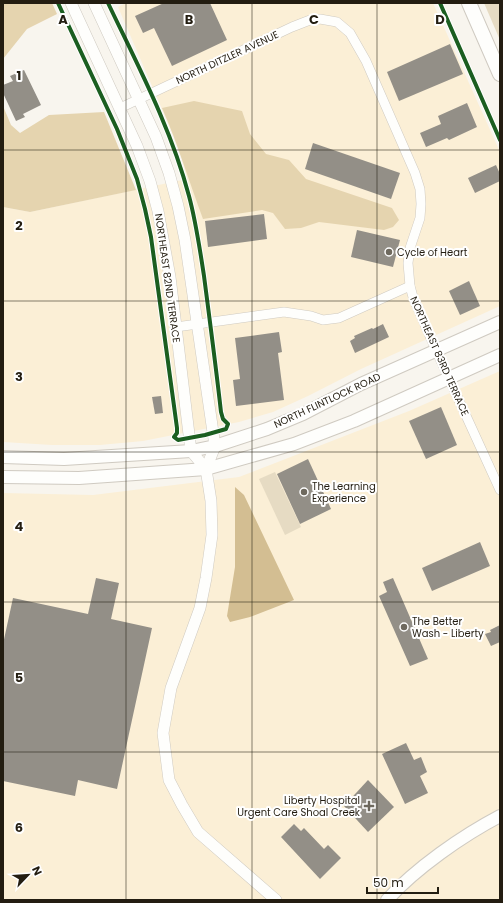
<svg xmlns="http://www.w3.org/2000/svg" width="503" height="903" font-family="Poppins,sans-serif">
<rect width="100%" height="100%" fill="#f8f5ee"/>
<!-- built -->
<g fill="#fbefd6">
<polygon points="126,3 433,3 500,152 500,306 361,369 308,396 273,412 239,422 143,441 100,445 52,445 3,442 3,207 30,212 187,179 180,151 118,7"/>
<polygon points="500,371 500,900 3,900 3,493 93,495 239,477 409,411"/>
</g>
<!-- green -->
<g fill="#e6dbc3">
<polygon points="484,3 500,3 500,40"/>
<polygon points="275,472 301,527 285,535 259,479"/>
</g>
<!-- forest -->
<g fill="#e5d4af">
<polygon points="3,3 52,3 57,14 27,29 3,59"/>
<path d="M194 101 242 111 250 134 266 154 289 160 306 179 392 208 399 220 393 227 384 230 319 222 301 228 285 229 273 213 262 210 203 219C189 182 178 144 162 108Z"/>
<polygon points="3,106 11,125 20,133 49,115 104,112 136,190 30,212 3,207"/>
</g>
<!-- water -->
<polygon fill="#d3be92" points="235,487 244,495 294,600 250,617 230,622 227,616 235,567"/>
<!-- building -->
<g fill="#938f87">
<polygon points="164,3 210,3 227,40 172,66 154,28 143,33 135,16"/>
<polygon points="450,44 463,74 399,101 387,72"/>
<polygon points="24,70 41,105 23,114 25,117 16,121 3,93 3,85 13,81 10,76"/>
<polygon points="467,103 477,127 449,140 447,138 426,147 420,133 441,124 438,116"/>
<polygon points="313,143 400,173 391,199 305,169"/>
<polygon points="496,165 500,174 500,181 475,193 468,178"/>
<polygon points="264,214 267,239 208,247 205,221"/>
<polygon points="357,230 400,240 393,267 351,257"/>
<polygon points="469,281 480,306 460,315 449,291"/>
<polygon points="383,324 389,337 355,353 350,341 355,338 354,336 372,328 373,329"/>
<polygon points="279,332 282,352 278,353 284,400 236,406 233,380 240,379 235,338"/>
<polygon points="161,396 163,413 155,414 152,397"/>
<polygon points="441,407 457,445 426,459 409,421"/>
<polygon points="308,459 331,509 300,524 277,474"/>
<polygon points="480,542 490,566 432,591 422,568"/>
<polygon points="96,578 119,583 111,619 152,628 117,789 78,780 75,796 3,781 3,644 13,598 88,614"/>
<polygon points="393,578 428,659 410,666 379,596 387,592 383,582"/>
<polygon points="500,625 500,642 491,646 485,634 491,632 490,630"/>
<polygon points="406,743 414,760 421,757 427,772 420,776 428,793 405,804 382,754"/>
<polygon points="368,780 394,807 368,832 344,806"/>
<polygon points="294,824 301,831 304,828 324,849 328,845 341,858 320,879 281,837"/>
</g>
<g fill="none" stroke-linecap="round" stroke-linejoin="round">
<!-- minor casing -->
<g stroke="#cfcac1" stroke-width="10">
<g id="minor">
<polyline points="120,108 292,27 310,20 320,19 337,22 350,33 366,61 415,173 420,189 421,204 420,218 410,248 408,263 410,286 413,297 436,350 500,490"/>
<polyline points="176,327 284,312 311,316 323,320 339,318 410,286"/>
</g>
</g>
<!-- tertiary casing -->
<g stroke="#cfcac1" stroke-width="12">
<g id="tertiary">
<polyline points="71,3 137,146 150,181 158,211 170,277 191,451 206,469"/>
<polyline points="94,3 156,137 169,173 178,206 185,240 215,446 206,469 211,501 212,535 206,578 200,608 171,688 163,733 169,780 182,805 198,832 276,900"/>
</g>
</g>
<!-- secondary casing -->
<g stroke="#cfcac1" stroke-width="14">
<g id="secondary">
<polyline points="3,457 64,459 191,451 215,446 267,429 303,414 361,384 500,322"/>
<polyline points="3,477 79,478 206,469 294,444 354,421 500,355"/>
<path d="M387 900C416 868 462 836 500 816"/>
</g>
</g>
<!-- trunk casing -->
<g stroke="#cfcac1" stroke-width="16">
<polyline id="trunk" points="469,3 500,74"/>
</g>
<!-- minor -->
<use href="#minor" stroke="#fefefc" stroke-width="9"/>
<!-- tertiary -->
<use href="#tertiary" stroke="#fefefc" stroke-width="11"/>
<!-- secondary -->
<use href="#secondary" stroke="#fefefc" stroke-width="12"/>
<!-- trunk -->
<use href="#trunk" stroke="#fefefc" stroke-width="14"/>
<!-- cycleway casing -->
<g stroke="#fff" stroke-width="6">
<g id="cycleway">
<path d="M58 3 117 129 137 179 145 209 151 237 177 428V433L174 437 178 440 205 435 226 429 228 424 223 419 221 412C216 367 210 322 204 276 200 250 196 222 189 196 171 128 138 66 108 3"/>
<polyline points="440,3 500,140"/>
</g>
</g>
<!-- cycleway -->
<use href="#cycleway" stroke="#1b5e20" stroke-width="4"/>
</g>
<!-- grid -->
<path fill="none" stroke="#231d11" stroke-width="1" stroke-opacity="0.55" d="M126 3V900M252 3V900M377 3V900M3 150H500M3 301H500M3 452H500M3 602H500M3 752H500"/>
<!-- markers -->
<g fill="#6e695e" stroke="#fff" stroke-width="1.5">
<circle cx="389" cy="252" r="4"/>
<circle cx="304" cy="492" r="4"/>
<circle cx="404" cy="627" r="4"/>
<path d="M367 800h4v4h4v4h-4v4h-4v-4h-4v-4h4z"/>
</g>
<g text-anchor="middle" stroke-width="4" stroke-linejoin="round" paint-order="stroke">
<!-- street labels -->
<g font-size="10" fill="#231d11" stroke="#fff">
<text transform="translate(227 57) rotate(-25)" y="4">NORTH DITZLER AVENUE</text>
<text transform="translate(168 278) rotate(82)" y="4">NORTHEAST 82ND TERRACE</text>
<text transform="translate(440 356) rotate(66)" y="4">NORTHEAST 83RD TERRACE</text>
<text transform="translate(327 400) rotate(-25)" y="4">NORTH FLINTLOCK ROAD</text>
</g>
<!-- poi labels -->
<g font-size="10" fill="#231d11" stroke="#fff" text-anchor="start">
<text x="397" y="256">Cycle of Heart</text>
<text x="312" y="490">The Learning<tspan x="312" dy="12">Experience</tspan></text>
<text x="412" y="625">The Better<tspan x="412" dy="12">Wash - Liberty</tspan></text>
<text x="360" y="804" text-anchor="end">Liberty Hospital<tspan x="360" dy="12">Urgent Care Shoal Creek</tspan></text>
</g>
</g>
<g font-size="13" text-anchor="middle" font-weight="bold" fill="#231d11" stroke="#fff" stroke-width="4" stroke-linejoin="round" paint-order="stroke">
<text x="63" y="24">A</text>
<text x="189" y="24">B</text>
<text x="314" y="24">C</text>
<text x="440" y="24">D</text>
<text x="19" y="80">1</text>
<text x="19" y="230">2</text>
<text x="19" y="381">3</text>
<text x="19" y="531">4</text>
<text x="19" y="682">5</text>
<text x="19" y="832">6</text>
</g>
<!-- border -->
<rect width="503" height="903" fill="none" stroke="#231d11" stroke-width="8"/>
<!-- north arrow -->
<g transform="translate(28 875) rotate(65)" stroke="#ffffff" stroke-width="3" paint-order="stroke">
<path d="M0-3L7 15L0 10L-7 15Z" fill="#231d11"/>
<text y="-6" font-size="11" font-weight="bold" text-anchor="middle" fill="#231d11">N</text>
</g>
<!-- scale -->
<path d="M367 887v6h71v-6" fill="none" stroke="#231d11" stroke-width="2"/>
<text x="373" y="887" font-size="12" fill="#231d11" stroke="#ffffff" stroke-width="3" paint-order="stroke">50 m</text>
</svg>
